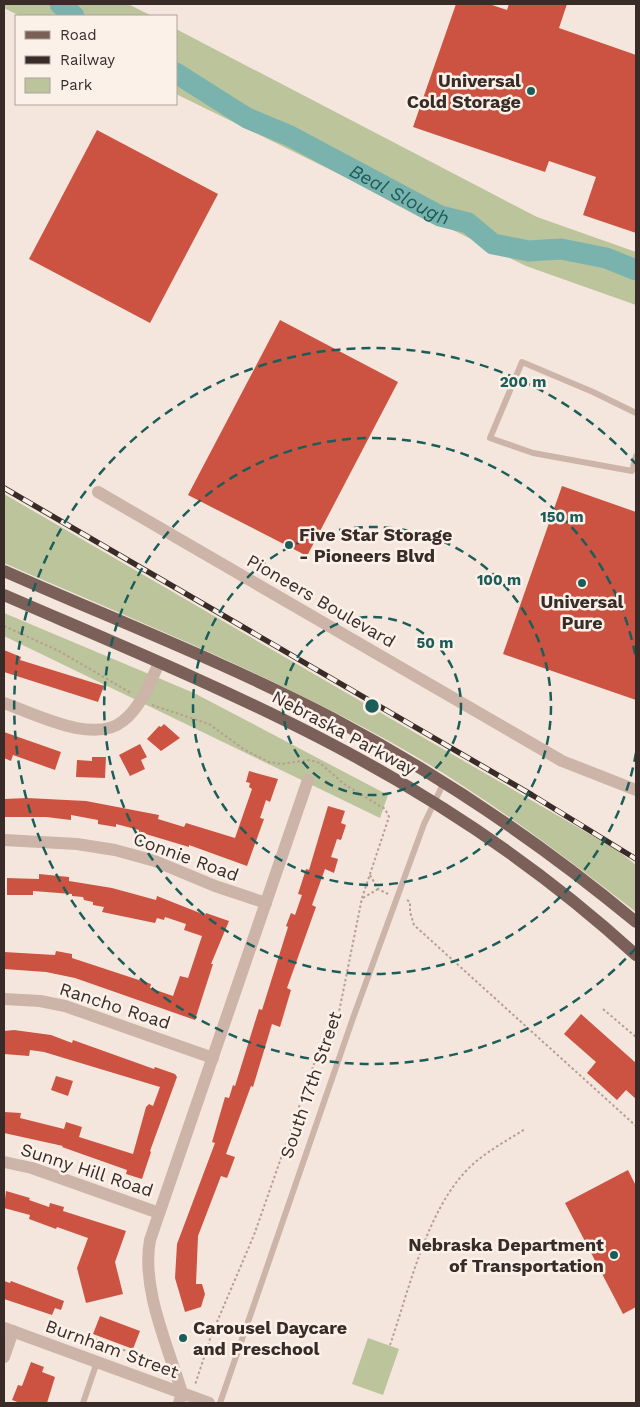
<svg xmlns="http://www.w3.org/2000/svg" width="640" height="1407" font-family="'Work Sans',sans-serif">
<rect width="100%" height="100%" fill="#f4e6dc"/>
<!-- green -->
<g fill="#bbc49b">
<polygon points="4,4 128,4 152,16 20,16 4,8"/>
<polygon points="176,29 537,217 636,252 636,305 526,266 176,94"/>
<path d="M4 494 617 850 636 865V912C552 847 468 783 374 733 254 668 128 617 4 563Z"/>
<polygon points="4,613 194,693 388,795 380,818 4,636"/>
<polygon points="368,1338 399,1349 383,1395 352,1384"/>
</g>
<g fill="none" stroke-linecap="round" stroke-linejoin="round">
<!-- river -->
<g stroke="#7ab2ae" stroke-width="21">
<polyline points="60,4 74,16"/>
<path id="s1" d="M176 73 247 118 290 136 440 216 468 223 493 244 529 251 561 249 606 258 636 270"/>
</g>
</g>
<!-- building -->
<g fill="#cc5342">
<polygon points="456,4 489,4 507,10 509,4 567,4 559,28 636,55 636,233 583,215 596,177 549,161 545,172 413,127"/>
<polygon points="97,130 218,194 150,323 29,259"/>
<polygon points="280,320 398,382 307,556 188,495"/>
<polygon points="562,486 636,512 636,700 503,654"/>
<polygon points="4,650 21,657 20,660 104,686 98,702 4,672"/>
<polygon points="164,724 180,738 161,751 147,739 159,726 161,727"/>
<polygon points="4,732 61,752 55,770 13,755 11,761 4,758"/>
<polygon points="140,744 147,757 141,760 145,769 130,776 119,755"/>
<polygon points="92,757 106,757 105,778 76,777 77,760 92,761"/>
<polygon points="249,771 278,779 270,802 266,800 260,818 264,819 247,866 189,845 189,847 139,832 139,830 116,824 116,827 98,824 98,820 71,815 71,820 46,817 4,817 4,799 27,798 86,801 159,815 158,819 184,827 186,823 235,838 252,789 249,787 250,783 246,782"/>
<polygon points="328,806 345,811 341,823 346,825 341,840 337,839 331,857 338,859 334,873 325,869 312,905 316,907 287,988 291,990 280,1027 272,1024 253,1087 251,1086 226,1154 235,1157 229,1173 227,1178 221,1176 198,1236 196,1284 202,1284 205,1294 201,1307 185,1312 175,1278 177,1244 215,1143 212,1142 225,1097 229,1098 233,1085 235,1086 259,1009 262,1010 288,927 286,926 291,913 295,915 302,895 298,894 306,869 309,870"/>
<polygon points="39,874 69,877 69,881 112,888 156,900 157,896 205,915 206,913 229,921 211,964 213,964 195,1020 75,978 46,972 4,969 4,952 55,955 56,951 72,954 72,958 151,984 150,988 173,996 180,976 188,978 202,936 184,930 186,924 165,917 164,920 157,918 155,923 102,912 104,907 93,905 93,902 84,900 83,897 72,896 72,894 33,891 33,895 7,895 7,878 39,879"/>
<polygon points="581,1014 636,1063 636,1099 626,1090 617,1100 587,1073 596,1062 564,1034"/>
<polygon points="14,1030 51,1035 72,1043 73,1040 154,1069 155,1067 175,1074 177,1077 150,1151 151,1152 142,1179 126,1174 127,1170 62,1147 63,1146 4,1133 4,1112 21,1113 20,1118 64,1129 66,1122 82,1127 79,1137 133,1154 146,1107 149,1104 153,1106 160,1087 44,1052 30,1050 29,1056 4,1054 4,1031"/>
<polygon points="56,1076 73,1081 68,1096 51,1090"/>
<polygon points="628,1170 636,1186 636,1307 623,1314 565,1203"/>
<polygon points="6,1191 30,1198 29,1200 49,1207 50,1203 64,1207 63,1211 126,1231 115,1262 123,1294 86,1303 77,1268 88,1238 57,1227 56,1229 29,1219 30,1215 4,1208"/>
<polygon points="4,1281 10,1283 11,1281 64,1301 61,1310 55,1308 52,1315 4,1299"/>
<polygon points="100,1316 140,1331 133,1349 93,1334"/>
<polygon points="31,1362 44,1367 42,1372 55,1377 47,1403 20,1403 12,1400 18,1385 22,1386"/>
</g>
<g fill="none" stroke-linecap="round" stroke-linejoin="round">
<!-- path -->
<g stroke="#b89e92" stroke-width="2" stroke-dasharray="2.5 2.5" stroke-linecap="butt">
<polyline points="4,626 59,651 131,693"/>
<polyline points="152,705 209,724 245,750 269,762 281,764 309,760 320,763 344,784 385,809 389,817 362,898 339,1012 319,1050 254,1235 211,1336 195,1385"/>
<polyline points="370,875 378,889 388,894"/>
<polyline points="363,898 378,889"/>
<polyline points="407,900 410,902 410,912 414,925 636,1126"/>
<polyline points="603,1009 636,1037"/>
<polyline points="95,1339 134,1354"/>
<path d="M390 1345C409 1290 426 1213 466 1171 483 1153 505 1142 525 1129"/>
</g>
<!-- service -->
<g stroke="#cdb4a8" stroke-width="6">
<polyline points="636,413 593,392 522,362 490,438 533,453 632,471 636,456"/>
<polyline points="83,1403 97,1362"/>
<polyline points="220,1403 353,1018 424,824 444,782"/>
</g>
<!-- minor -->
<g stroke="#cdb4a8" stroke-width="12">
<polyline points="98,492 562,761 636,790"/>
<path d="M4 703C35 714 94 745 123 721 140 708 150 683 159 663"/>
<polyline points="4,840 77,844 115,850 155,861 215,886 266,903"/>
<polyline points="4,999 40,1001 65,1006 213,1058"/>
<polyline points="4,1162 32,1168 159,1213"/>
<polyline points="4,1328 209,1403"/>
<polyline points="4,1357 13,1331"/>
<path d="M179 1403 182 1393C168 1346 141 1289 150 1240L308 780"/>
</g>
<!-- primary -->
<g stroke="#7b6059" stroke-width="12">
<path d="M4 571C113 619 226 663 332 718 440 775 542 844 636 922"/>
<path d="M4 595C110 641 217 685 320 738 433 796 542 869 636 955"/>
</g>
<!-- rail casing -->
<g stroke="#392c28" stroke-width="5.5">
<polyline id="rail" points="4,488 532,795 636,859"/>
</g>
<!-- rail -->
<use href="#rail" stroke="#fbf1e9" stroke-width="4" stroke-dasharray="11" stroke-linecap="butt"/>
</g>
<!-- distance rings -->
<g fill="none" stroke="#1b5d59" stroke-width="2.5" stroke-dasharray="9 6">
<circle cx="372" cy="706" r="89"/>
<circle cx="372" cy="706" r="179"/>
<path d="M636 753A268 268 0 1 1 636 659"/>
<path d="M636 948A358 358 0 1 1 636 464"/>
</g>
<!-- markers -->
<g fill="#1b5d59" stroke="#fbf1e9" stroke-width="2">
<circle cx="531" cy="91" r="5"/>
<circle cx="289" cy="545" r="5"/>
<circle cx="582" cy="583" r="5"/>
<circle cx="614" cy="1255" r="5"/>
<circle cx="183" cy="1338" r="5"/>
</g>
<g text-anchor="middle" stroke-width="5" stroke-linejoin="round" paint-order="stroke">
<!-- poi labels -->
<g font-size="18" font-weight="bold" fill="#392c28" stroke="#fbf1e9" text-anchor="end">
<text x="521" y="87">Universal<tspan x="521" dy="21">Cold Storage</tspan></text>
<text x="299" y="541" text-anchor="start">Five Star Storage<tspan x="299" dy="21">- Pioneers Blvd</tspan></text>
<text x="582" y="608" text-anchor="middle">Universal<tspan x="582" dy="21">Pure</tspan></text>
<text x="604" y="1251">Nebraska Department<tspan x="604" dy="21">of Transportation</tspan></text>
<text x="193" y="1334" text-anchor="start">Carousel Daycare<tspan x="193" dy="21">and Preschool</tspan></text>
</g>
<!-- street labels -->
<g font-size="18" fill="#392c28" stroke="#fbf1e9">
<text transform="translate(321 601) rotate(30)" y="6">Pioneers Boulevard</text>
<text transform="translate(344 733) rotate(28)" y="6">Nebraska Parkway</text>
<text transform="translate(186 857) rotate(20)" y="6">Connie Road</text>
<text transform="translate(115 1006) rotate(18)" y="6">Rancho Road</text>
<text transform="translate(311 1085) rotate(-71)" y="6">South 17th Street</text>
<text transform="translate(87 1170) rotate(18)" y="6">Sunny Hill Road</text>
<text transform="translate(112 1349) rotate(20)" y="6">Burnham Street</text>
</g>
<!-- water labels -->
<g font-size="19" font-style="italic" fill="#1b5d59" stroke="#fbf1e9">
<text dy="7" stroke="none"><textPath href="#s1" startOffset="255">Beal Slough</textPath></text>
</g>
</g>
<circle cx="372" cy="706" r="8" fill="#1b5d59" stroke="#fbf1e9" stroke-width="2.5"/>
<g font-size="15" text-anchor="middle" font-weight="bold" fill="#1b5d59" stroke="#fbf1e9" stroke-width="5" stroke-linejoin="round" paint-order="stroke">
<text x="523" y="387">200 m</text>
<text x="562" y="522">150 m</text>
<text x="499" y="585">100 m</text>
<text x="435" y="648">50 m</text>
</g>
<!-- border -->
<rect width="640" height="1407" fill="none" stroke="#392c28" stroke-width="10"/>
<!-- legend -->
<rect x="15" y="15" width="162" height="90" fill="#fbf1e9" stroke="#ada29c"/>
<rect x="25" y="31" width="25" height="8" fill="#7b6059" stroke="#ada29c"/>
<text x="60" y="40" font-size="15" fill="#392c28">Road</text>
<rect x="25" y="56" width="25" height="8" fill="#392c28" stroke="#ada29c"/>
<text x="60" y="65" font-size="15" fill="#392c28">Railway</text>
<rect x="25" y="78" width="25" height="15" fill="#bbc49b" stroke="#ada29c"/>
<text x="60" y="90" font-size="15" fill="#392c28">Park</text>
</svg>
